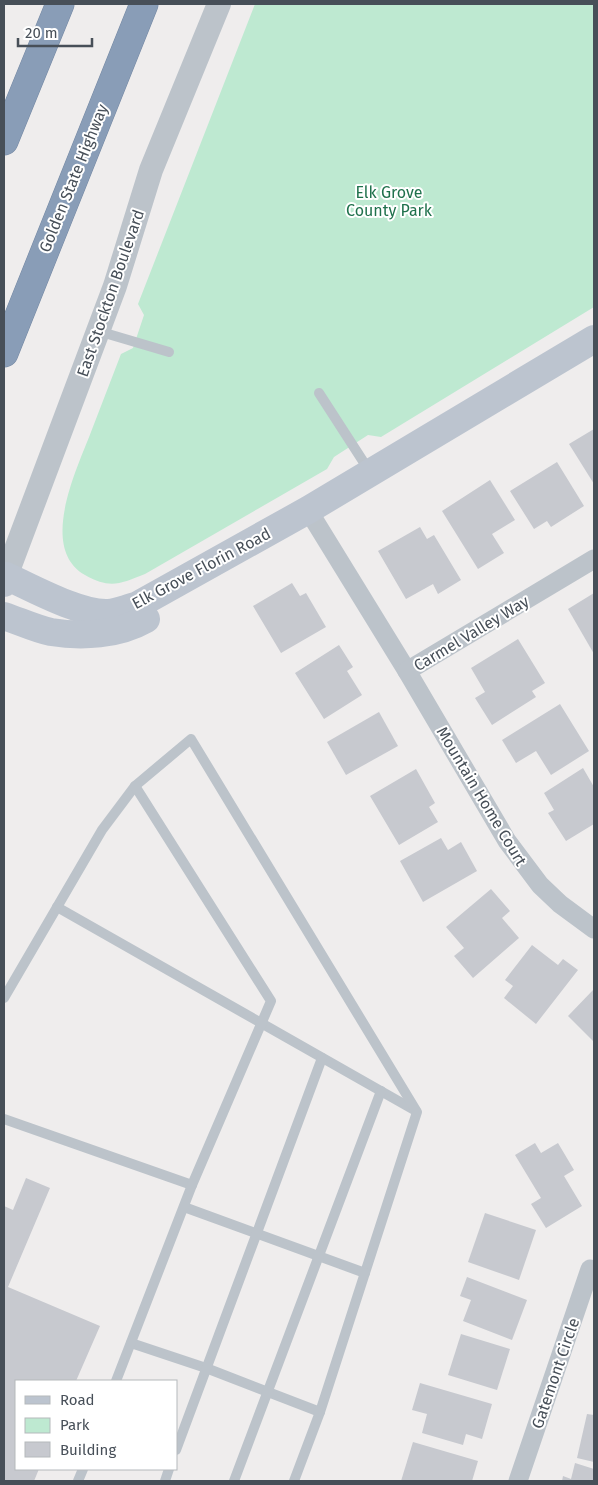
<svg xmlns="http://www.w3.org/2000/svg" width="598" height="1485" font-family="'Fira Sans',sans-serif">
<rect width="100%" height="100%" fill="#efeded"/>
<!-- green -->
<path fill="#bee9d1" d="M255 4H594V307L381 437 368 435 334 457 327 469 145 574C120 584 110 589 85 575 38 548 77 469 91 432 101 406 111 380 121 354L133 348 144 315 138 304Z"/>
<!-- building -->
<g fill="#c7c9cf">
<polygon points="594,429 594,484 569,444"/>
<polygon points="557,462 584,506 551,527 547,521 534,529 510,491"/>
<polygon points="490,480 515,520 492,534 504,553 478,569 442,511"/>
<polygon points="420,527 427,539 434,535 461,580 438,594 433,584 406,599 378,551"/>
<polygon points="292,583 300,596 306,593 326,627 281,653 253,606"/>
<polygon points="594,593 594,654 568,609"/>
<polygon points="518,639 545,683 532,691 536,697 492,725 475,698 485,692 471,668"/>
<polygon points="339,645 353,667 347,671 362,695 324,719 295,673"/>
<polygon points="560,704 589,751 551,775 536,751 516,763 502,740"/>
<polygon points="379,712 398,746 346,775 327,742"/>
<polygon points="583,768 594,787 594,824 566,841 548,813 554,810 544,793"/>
<polygon points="416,769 435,803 429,807 438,822 399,845 370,796"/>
<polygon points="441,838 448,850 461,842 477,871 423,902 400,861"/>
<polygon points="491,889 510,911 502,918 519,938 473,978 454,956 464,948 446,927"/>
<polygon points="532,945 558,965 563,959 578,970 536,1024 504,998 513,986 505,980"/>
<polygon points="594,989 594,1042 568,1016"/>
<polygon points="535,1143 541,1153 558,1143 574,1170 564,1176 582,1206 546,1228 531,1204 541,1198 515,1155"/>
<polygon points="26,1178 50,1188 8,1287 100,1326 76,1381 16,1381 16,1469 39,1469 34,1481 4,1481 4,1206 13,1210"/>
<polygon points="485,1213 536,1230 519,1280 468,1262"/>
<polygon points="467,1277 527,1300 512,1340 463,1321 471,1300 460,1296"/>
<polygon points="461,1334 510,1349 497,1390 448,1375"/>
<polygon points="420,1383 492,1404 482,1439 466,1434 463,1445 422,1433 427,1414 412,1410"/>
<polygon points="587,1414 594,1415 594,1462 577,1458"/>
<polygon points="413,1442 478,1461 472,1481 401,1481"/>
<polygon points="575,1463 594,1469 594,1481 562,1481 563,1476 571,1479"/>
</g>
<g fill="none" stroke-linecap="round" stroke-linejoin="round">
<!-- motorway casing -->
<g stroke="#7488a3" stroke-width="29">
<g id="motorway">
<polyline points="4,141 60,4"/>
<polyline points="4,353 144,4"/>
</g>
</g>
<!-- service -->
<g stroke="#bcc3ca" stroke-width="10">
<polyline points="98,331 169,352"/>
<polyline points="319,393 370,472"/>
<polyline points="57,907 416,1111"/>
<polyline points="4,998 102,830 135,786 191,739 417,1112 320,1412 294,1481"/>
<polyline points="4,1119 192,1185"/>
<polyline points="184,1207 365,1273"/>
<polyline points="131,1343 206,1368 320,1412"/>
<polyline points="116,1381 192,1185 271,1001 135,786"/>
<polyline points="176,1450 322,1058"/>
<polyline points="78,1481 83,1469"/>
<polyline points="165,1481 169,1469"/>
<polyline points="234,1481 381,1091"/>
</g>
<!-- minor -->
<g stroke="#bcc3ca" stroke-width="19">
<polyline points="308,510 407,671 507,841 540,885 560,904 594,929"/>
<polyline points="407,671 594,559"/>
<polyline points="518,1481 590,1269 594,1270"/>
</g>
<!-- tertiary -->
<polyline stroke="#bcc3ca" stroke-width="24" points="6,576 115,286 151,170 219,4"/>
<!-- secondary -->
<g stroke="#bcc4cf" stroke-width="28">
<path d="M4 583 6 576C32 588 81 615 109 613 118 612 127 608 136 606L308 510 594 339"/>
<path d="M4 616C19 621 36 629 51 632 82 637 118 635 146 619"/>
</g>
<!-- motorway -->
<use href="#motorway" stroke="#899db7" stroke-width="28"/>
</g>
<g text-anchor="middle" stroke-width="4" stroke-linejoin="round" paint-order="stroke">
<!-- street labels -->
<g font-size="16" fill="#474f58" stroke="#fff">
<text transform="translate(73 178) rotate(-68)" y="6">Golden State Highway</text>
<text transform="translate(110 293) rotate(-71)" y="6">East Stockton Boulevard</text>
<text transform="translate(201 568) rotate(-28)" y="6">Elk Grove Florin Road</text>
<text transform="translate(471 633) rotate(-31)" y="6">Carmel Valley Way</text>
<text transform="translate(482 796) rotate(59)" y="6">Mountain Home Court</text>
<text transform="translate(555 1373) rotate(-71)" y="6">Gatemont Circle</text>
</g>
<!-- park labels -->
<g font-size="16" fill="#1f714c" stroke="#fff">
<text x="389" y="198">Elk Grove<tspan x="389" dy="18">County Park</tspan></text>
</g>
</g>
<!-- border -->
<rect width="598" height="1485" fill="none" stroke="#474f58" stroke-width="10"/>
<!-- legend -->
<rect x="15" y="1380" width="162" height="90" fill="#ffffff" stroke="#b5b9bc"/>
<rect x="25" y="1396" width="25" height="8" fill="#bcc4cf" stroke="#b5b9bc"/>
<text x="60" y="1405" font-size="15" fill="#474f58">Road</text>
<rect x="25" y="1418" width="25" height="15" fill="#bee9d1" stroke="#b5b9bc"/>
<text x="60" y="1430" font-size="15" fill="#474f58">Park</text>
<rect x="25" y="1442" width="25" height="15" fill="#c7c9cf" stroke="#b5b9bc"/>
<text x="60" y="1455" font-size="15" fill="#474f58">Building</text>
<!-- scale -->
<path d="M18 38v8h74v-8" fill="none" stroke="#474f58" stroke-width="2.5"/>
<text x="25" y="38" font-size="15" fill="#474f58" stroke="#ffffff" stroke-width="4" paint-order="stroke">20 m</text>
</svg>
